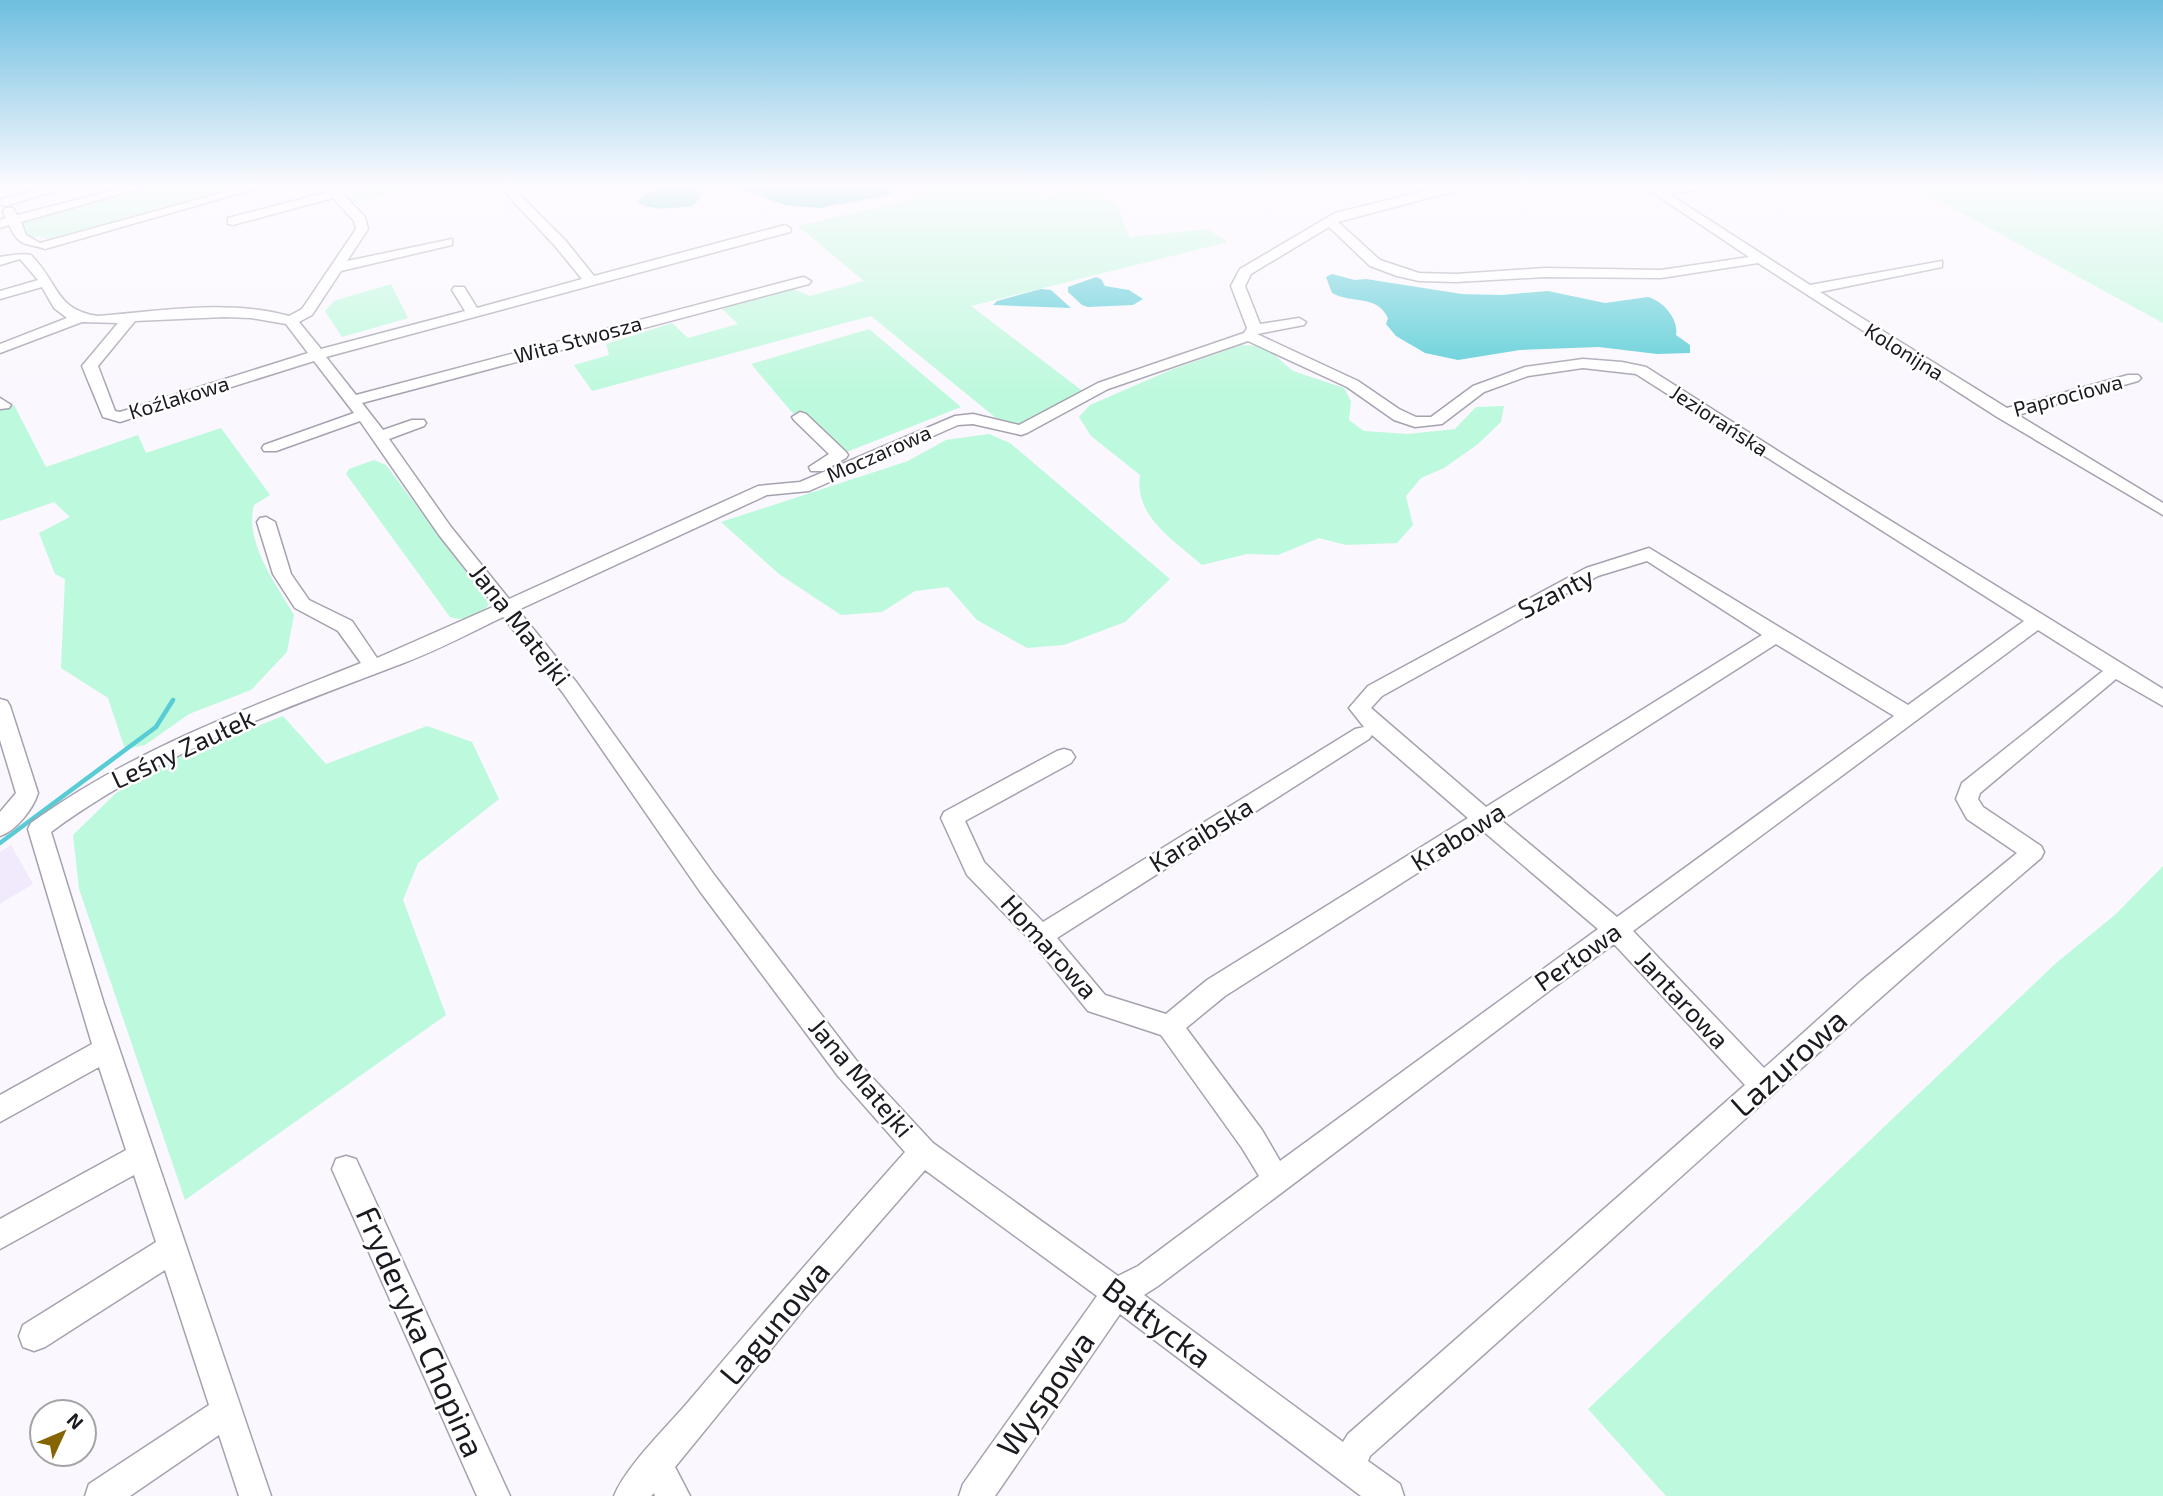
<svg xmlns="http://www.w3.org/2000/svg" width="2163" height="1496" font-family="'Exo 2',sans-serif">
<rect width="100%" height="100%" fill="#faf7fe"/>
<!-- built -->
<polygon fill="#f0eafc" points="11,845 33,884 0,904 0,852"/>
<!-- green -->
<g fill="#bdf9dc">
<polygon points="152,186 243,186 48,239 39,236 31,238 21,224 32,218"/>
<polygon points="376,186 405,186 407,189 352,204 345,196"/>
<polygon points="931,186 1022,186 1044,199 1085,187 1116,204 1130,237 1207,229 1228,242 971,306 1084,392 1019,424 996,418 871,316 592,391 574,365 609,355 606,344 672,323 688,338 738,324 720,307 788,287 810,296 864,281 798,226 909,200"/>
<polygon points="1912,186 2163,186 2163,323"/>
<polygon points="391,284 408,318 342,337 325,311 334,301"/>
<polygon points="869,329 961,407 844,453 796,417 751,364"/>
<path d="M1241 345 1264 346 1293 371 1344 388 1351 401 1349 420 1364 431 1408 434 1455 429 1476 407 1504 406 1501 422 1478 444 1444 468 1421 478 1406 496 1413 525 1397 543 1346 545 1319 538 1278 555 1247 554 1202 565C1174 540 1134 517 1140 475L1091 436 1079 417 1090 405 1173 369Z"/>
<path d="M14 405 46 467 138 435 146 453 221 428 270 495 254 505C244 542 276 584 294 615L287 652 251 690 189 714 145 745 125 749 108 698 61 668 65 579 55 574 39 533 70 517 54 502 0 521V410Z"/>
<polygon points="989,434 1010,443 1170,579 1125,622 1064,645 1027,648 977,620 948,587 915,591 882,612 841,615 779,574 721,522 908,461 946,440"/>
<path d="M374 460 386 465 489 603C484 616 463 622 450 617L346 474 349 469Z"/>
<polygon points="283,716 326,764 427,726 472,742 499,799 418,863 403,900 446,1015 185,1200 79,889 73,835 116,793 171,760"/>
<polygon points="2163,866 2163,1496 1666,1496 1588,1409 2055,964 2116,914"/>
</g>
<!-- water -->
<g fill="#57ccd5">
<path d="M668 186H690L704 193 693 206C676 207 649 213 636 201L648 192Z"/>
<path d="M732 186 813 188C836 183 874 180 894 192L885 196 819 208 785 205Z"/>
<path d="M1332 274 1355 280 1366 279 1462 294 1501 295 1548 291 1605 303 1648 297C1663 301 1679 319 1676 335L1690 345V353L1657 354 1599 347 1520 350 1458 360 1425 353 1396 336 1386 324 1388 318C1377 294 1351 304 1332 293L1326 277Z"/>
<polygon points="1096,277 1101,279 1105,286 1129,290 1143,299 1133,305 1088,307 1082,305 1068,292 1068,287"/>
<polygon points="1041,289 1051,290 1071,308 993,305 997,301"/>
</g>
<g fill="none" stroke-linecap="round" stroke-linejoin="round">
<!-- stream -->
<polyline stroke="#57ccd5" stroke-width="4.5" points="0,843 156,727 173,700"/>
<!-- minor casing -->
<g stroke="#a6a1af" stroke-width="3">
<g id="minor">
<polygon points="54,186 72,186 5,206 0,204 1,199"/>
<path d="M130 186H148L21 222 26 235 40 243 247 186H265L45 249C27 242 20 249 9 225L0 228V220L6 218 3 211 5 208H13L17 215Z"/>
<path d="M499 186H511L565 240 594 276 785 225 791 229 790 232 326 357 356 395 799 278 804 277 811 281 809 284 362 403 383 430 412 420H424L426 423 424 426 389 439 451 527 509 599 758 486 800 482 955 416 973 414 1019 425 1098 383 1244 333 1247 328 1231 286 1240 269 1335 213 1445 186H1464L1462 189 1338 222 1380 260 1419 273 1456 274 1545 268 1661 270 1749 257 1643 186H1702L1700 189 1669 194 1810 285 1942 261V267L1820 292 2007 408 2128 375H2138L2141 378 2138 381 2018 415 2163 503V515L1997 417 1758 263 1661 278 1545 277 1456 282 1419 281 1397 276 1370 266 1329 227 1251 274 1245 286 1260 324 1299 318 1306 322 1304 325 1257 334 1358 381 1399 409 1416 417H1431L1473 386 1525 367 1583 359 1622 362 1646 367 1797 463 2163 689V706L2116 679 1980 793 1978 799 1983 807 2041 846 2044 852 2041 858C1813 1053 1595 1257 1370 1456L1368 1461 1400 1484 1404 1496H1361L1120 1314 995 1496H959L963 1484 1097 1296 925 1170 804 1309 675 1467 690 1496H655L654 1493 651 1496H614C626 1466 667 1427 689 1401 760 1317 832 1234 905 1152L838 1076 699 890 563 693 503 617C470 633 436 651 401 664 280 710 156 754 51 832L104 1004 271 1496H239L219 1435 130 1496H85L89 1484 209 1405 165 1270 45 1347 34 1351 23 1347 19 1336 23 1325 156 1242 134 1175 0 1249V1219L126 1150 99 1067 0 1122V1095L92 1044 28 829 31 823C132 750 246 709 361 663L338 631 295 608 273 574 257 522 260 518 266 517 275 522 291 574 309 600 352 621 377 658 495 606 439 535 360 421 276 451H264L262 448 264 445 354 413 314 361 126 420 120 422 103 417 82 366 118 323 82 322 0 353V344L67 318 54 308 42 287 0 299V291L38 280 20 259 0 265V257C12 255 21 253 31 255 59 283 55 310 98 316 160 311 228 299 289 316L302 309 356 229 354 221 333 198 233 225 228 224V218L336 190 340 191 365 217 368 229 347 261 452 239V245L341 271 312 315 299 322 321 349 465 311 452 290 454 287H464L477 308 582 279 555 246ZM225 317 251 318 286 324 308 353 120 412 115 411 98 366 135 321ZM1248 341 1347 387 1394 420 1415 427 1442 424 1484 392 1528 376 1583 368 1636 374 2024 621 1908 705 1649 548 1586 568 1368 686 1349 708 1364 727 1355 729 1043 922 984 862 965 821 1071 763 1075 757 1071 751 1064 749 1057 751 944 812 941 818 967 875 1033 943 1088 1011 1161 1035 1242 1148 1259 1176 1138 1266 1118 1276 933 1143 856 1060 715 876 577 683 518 610 767 495 809 491 958 425 973 424 1021 435 1027 433 1108 389ZM1647 561 1762 635 1486 807 1371 708 1382 696 1598 576ZM2038 630 2103 671 1962 783 1956 799 1967 819 2017 853 1861 981 1764 1068 1633 931ZM1776 644 1894 716 1617 917 1501 820ZM1372 735 1468 818 1207 980 1166 1014 1105 995 1057 938 1369 739ZM1483 831 1598 929 1280 1161 1262 1130 1186 1028 1225 996ZM1614 944 1745 1085 1348 1434 1343 1442 1144 1295 1158 1286 1553 988Z"/>
<polygon points="0,398 11,405 9,408 0,409"/>
<polygon points="800,412 806,414 846,452 848,455 846,458 823,471 811,471 809,467 829,454 794,420 792,417"/>
<path d="M0 699 7 701 10 706 38 793C33 809 16 831 0 836V812L16 793 0 740Z"/>
<polygon points="346,1156 356,1159 510,1496 477,1496 332,1169 336,1159"/>
</g>
</g>
<!-- minor -->
<use href="#minor" fill="#fff" fill-rule="evenodd"/>
</g>
<!-- sky -->
<linearGradient id="sky" x2="0" y2="1"><stop stop-color="#6ebee0"/><stop offset="0.47" stop-color="#fdfbff"/><stop offset="1" stop-color="#fdfbff" stop-opacity="0"/></linearGradient>
<rect width="2163" height="395" fill="url(#sky)"/>
<g text-anchor="middle" stroke-width="5" stroke-linejoin="round" paint-order="stroke">
<!-- far-street labels -->
<g font-size="21" fill="#1c1a20" stroke="#fff">
<text transform="translate(578 340) rotate(-15)" y="7">Wita Stwosza</text>
<text transform="translate(1904 352) rotate(32)" y="7">Kolonijna</text>
<text transform="translate(2068 396) rotate(-15)" y="7">Paprociowa</text>
<text transform="translate(179 398) rotate(-17)" y="7">Koźlakowa</text>
<text transform="translate(1719 421) rotate(33)" y="7">Jeziorańska</text>
<text transform="translate(879 454) rotate(-24)" y="7">Moczarowa</text>
</g>
<!-- street labels -->
<g font-size="26" fill="#1c1a20" stroke="#fff">
<text transform="translate(1556 593) rotate(-27)" y="9">Szanty</text>
<text transform="translate(520 625) rotate(52)" y="9">Jana Matejki</text>
<text transform="translate(183 749) rotate(-25)" y="9">Leśny Zaułek</text>
<text transform="translate(1201 835) rotate(-32)" y="9">Karaibska</text>
<text transform="translate(1458 837) rotate(-32)" y="9">Krabowa</text>
<text transform="translate(1049 947) rotate(48)" y="9">Homarowa</text>
<text transform="translate(1578 957) rotate(-35)" y="9">Perłowa</text>
<text transform="translate(1682 1000) rotate(47)" y="9">Jantarowa</text>
<text transform="translate(861 1078) rotate(50)" y="9">Jana Matejki</text>
</g>
<!-- near-street labels -->
<g font-size="32" fill="#1c1a20" stroke="#fff">
<text transform="translate(1789 1063) rotate(-42)" y="11">Lazurowa</text>
<text transform="translate(775 1323) rotate(-50)" y="11">Lagunowa</text>
<text transform="translate(1157 1323) rotate(37)" y="11">Bałtycka</text>
<text transform="translate(420 1332) rotate(66)" y="11">Fryderyka Chopina</text>
<text transform="translate(1046 1394) rotate(-55)" y="11">Wyspowa</text>
</g>
</g>
<!-- north arrow -->
<g transform="translate(63 1433) rotate(46)"><circle r="33" fill="#ffffff" stroke="#a4a3a6" stroke-width="2"/>
<path d="M0-5L12 26L0 18L-12 26Z" fill="#846500"/>
<text y="-10" font-size="19" font-weight="bold" text-anchor="middle" fill="#1c1a20">N</text>
</g>
</svg>
